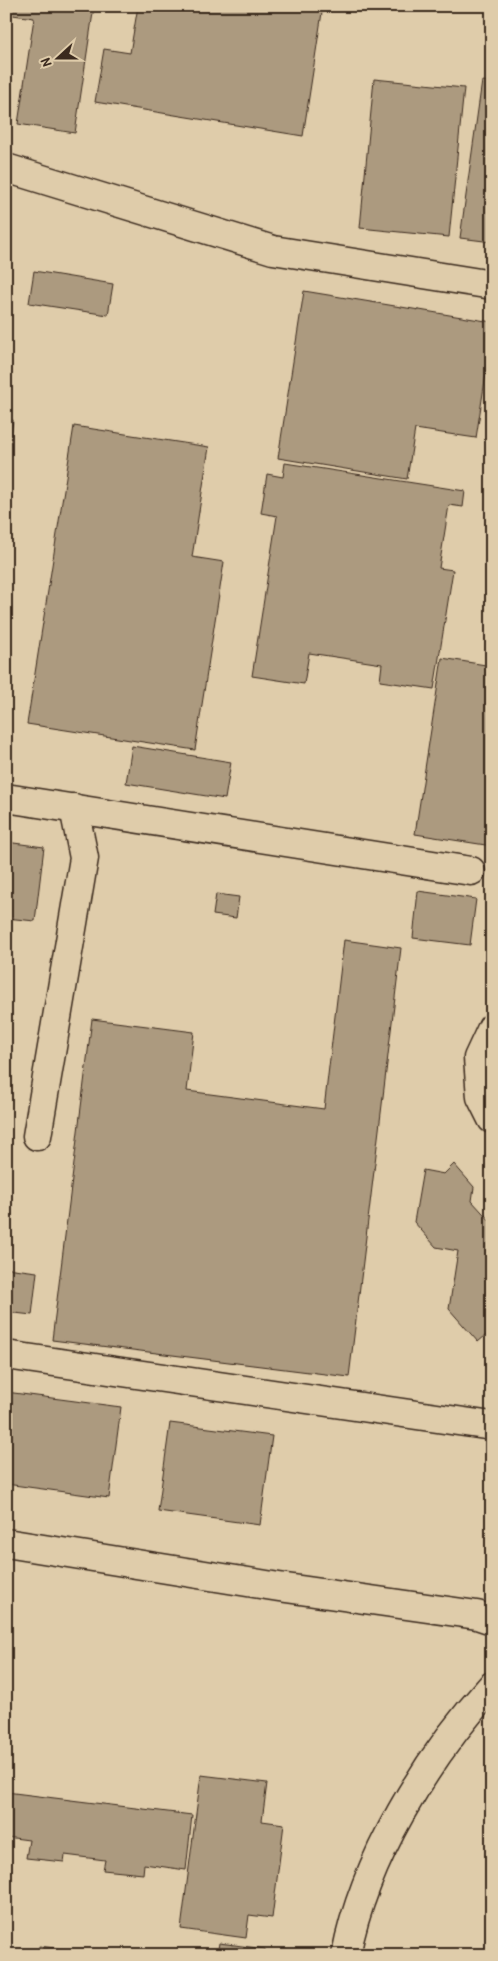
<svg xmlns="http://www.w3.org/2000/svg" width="498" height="1961" font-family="'Patrick Hand',sans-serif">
<rect width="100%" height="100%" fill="#dfccaa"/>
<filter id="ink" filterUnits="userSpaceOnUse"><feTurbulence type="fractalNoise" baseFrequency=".02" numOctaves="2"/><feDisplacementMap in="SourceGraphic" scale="10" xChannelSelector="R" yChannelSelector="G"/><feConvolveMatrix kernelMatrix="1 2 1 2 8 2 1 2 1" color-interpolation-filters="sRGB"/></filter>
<g filter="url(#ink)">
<!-- building -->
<g fill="#ac9a7f" stroke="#3b2a1e">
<polygon points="6,6 94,6 75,133 18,124 34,18 6,14"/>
<polygon points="138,6 323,6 303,136 95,102 104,49 130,53"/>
<polygon points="374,79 464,88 449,237 360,228"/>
<polygon points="482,81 492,82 492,242 460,238"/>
<polygon points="34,271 113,284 108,315 29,303"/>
<polygon points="304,291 492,322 492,335 476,438 415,429 407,479 278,458"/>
<polygon points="6,419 13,420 6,474"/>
<polygon points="74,426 209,447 192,557 224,562 195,750 27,724"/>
<polygon points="285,463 465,491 463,507 449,505 439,568 453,570 434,689 380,681 382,664 309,653 304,684 252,676 277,516 261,513 267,474 283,477"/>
<polygon points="442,658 492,666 492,846 415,834"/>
<polygon points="132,746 231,762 225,799 126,783"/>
<polygon points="6,842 44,847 35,921 6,918"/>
<polygon points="418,891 476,899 470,945 413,938"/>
<polygon points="216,894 239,897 236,918 213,915"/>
<polygon points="344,940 401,948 349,1377 52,1340 92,1019 194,1032 187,1091 324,1109"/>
<polygon points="454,1164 474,1187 472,1201 492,1223 492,1330 478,1342 449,1309 458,1251 436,1247 414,1222 423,1170 444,1174"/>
<polygon points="6,1268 37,1272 32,1315 6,1312"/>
<polygon points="6,1392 121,1407 109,1498 6,1484"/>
<polygon points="170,1423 272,1436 260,1525 158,1511"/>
<polygon points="201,1775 267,1783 262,1821 284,1824 272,1918 249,1915 246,1938 181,1929"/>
<polygon points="6,1792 192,1815 186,1870 144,1864 143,1874 103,1870 105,1860 65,1855 64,1862 26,1858 29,1840 6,1837"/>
<polygon points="219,1943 265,1949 265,1955 217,1955"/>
<polygon points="39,1946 78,1951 78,1955 6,1955 6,1952 21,1954 22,1949 39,1951"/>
</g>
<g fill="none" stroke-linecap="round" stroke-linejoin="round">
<!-- minor casing -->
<g stroke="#3b2a1e" stroke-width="31">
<g id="minor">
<polyline points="6,168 273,250 492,285"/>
<polyline points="6,798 471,871"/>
<polyline points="492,1028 478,1058 481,1097 492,1119"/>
<polyline points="37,1136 84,858 74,808"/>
<polyline points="6,1355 492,1426"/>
<polyline points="6,1543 279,1587 477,1615 492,1620"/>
<path d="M346 1955C364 1860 427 1757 492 1686"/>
</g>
</g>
<!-- minor -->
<use href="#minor" stroke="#dfccaa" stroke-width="28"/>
</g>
</g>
<!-- margin -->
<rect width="498" height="1961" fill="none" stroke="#dfccaa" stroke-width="25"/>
<rect x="12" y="12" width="473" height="1936" fill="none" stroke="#3b2a1e" stroke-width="2" filter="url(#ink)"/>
<!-- north arrow -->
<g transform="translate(58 58) rotate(249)" stroke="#dfccaa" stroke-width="4" paint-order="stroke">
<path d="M0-4L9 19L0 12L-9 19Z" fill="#3b2a1e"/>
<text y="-8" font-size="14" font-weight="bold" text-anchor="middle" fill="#3b2a1e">N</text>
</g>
</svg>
